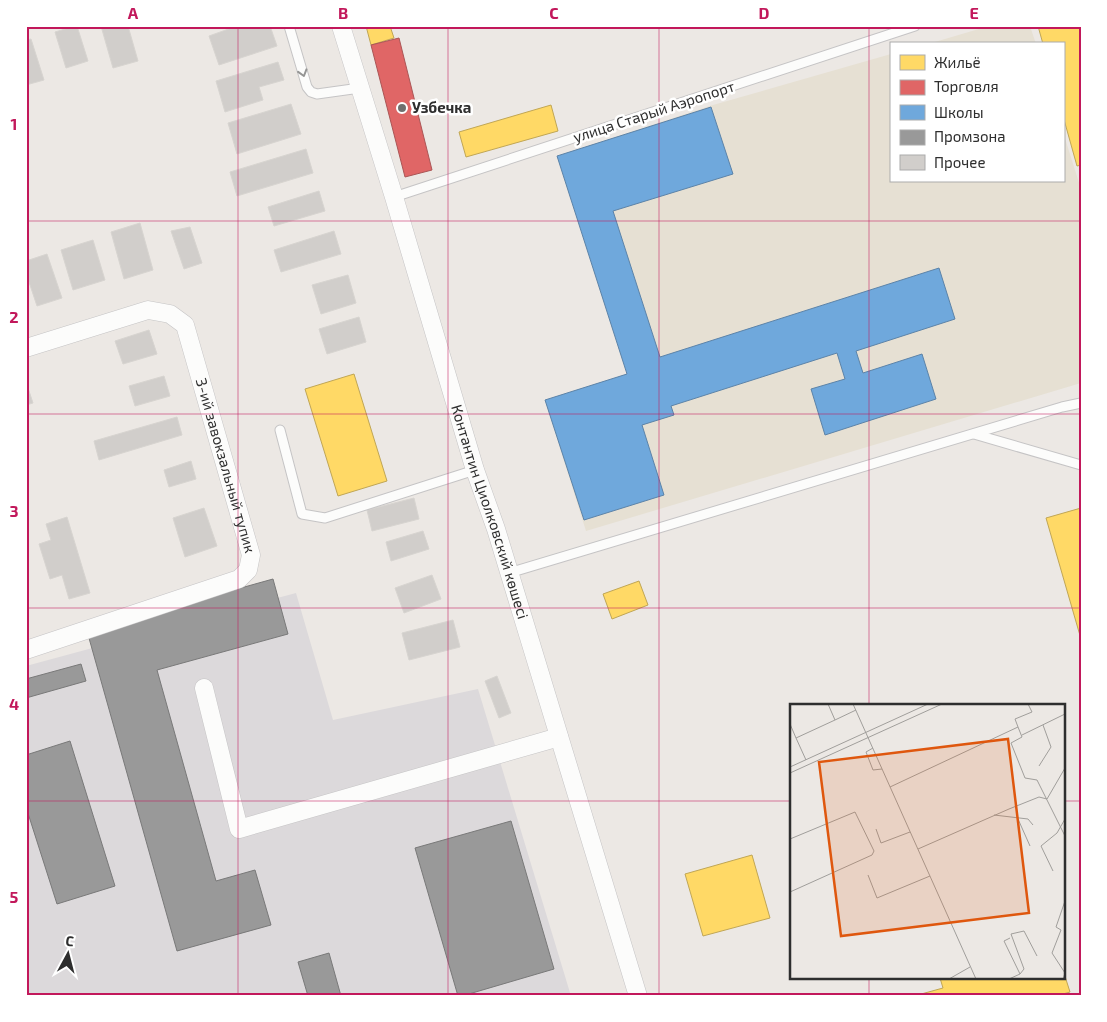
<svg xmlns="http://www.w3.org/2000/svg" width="1107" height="1022" font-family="'Exo 2',sans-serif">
<rect width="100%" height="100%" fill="#ece8e4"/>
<!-- industrial -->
<polygon fill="#dcd9db" points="296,593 333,720 478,689 571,996 26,996 26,666"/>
<!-- education -->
<g fill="#e6e0d3">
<polygon points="989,26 1030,26 1036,44 928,44"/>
<polygon points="891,54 891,181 1063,181 1063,132 1081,189 1081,383 586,531 545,400 627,374 557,156 713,105"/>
</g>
<!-- homes -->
<g fill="#ffd966" stroke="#c0a655">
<polygon points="366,26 390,26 394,38 371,45"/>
<polygon points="1038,26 1081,26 1081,165 1077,166 1063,116 1063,44 1043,44"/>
<polygon points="551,105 558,131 466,157 459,132"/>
<polygon points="354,374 387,481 338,496 305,389"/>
<polygon points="1081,508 1081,639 1046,518"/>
<polygon points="639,581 648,605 612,619 603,594"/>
<polygon points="752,855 770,918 703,936 685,874"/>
<polygon points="1063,970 1070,992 1056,996 914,996 943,988 940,978 1063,978"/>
</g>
<!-- shops -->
<polygon fill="#e06666" stroke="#ab5555" points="399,38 432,170 405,177 371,45"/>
<!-- schools -->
<polygon fill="#6fa8dc" stroke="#5c83a8" points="711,107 733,174 613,211 660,357 939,268 955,319 856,351 863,373 922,354 936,399 825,435 811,389 845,379 837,353 671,406 674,415 642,425 664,495 584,520 545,400 627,374 557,156"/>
<!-- industry -->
<g fill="#999" stroke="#797979">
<polygon points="273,579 288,634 157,670 216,881 255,870 271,925 177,951 87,631"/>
<polygon points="81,664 86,681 26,698 26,679"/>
<polygon points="70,741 115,886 57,904 26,807 26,755"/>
<polygon points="511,821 554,969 462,996 458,996 415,848"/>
<polygon points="329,953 341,996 308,996 298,962"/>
</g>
<!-- building -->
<g fill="#d1cecb" stroke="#d7d4d0">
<polygon points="75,26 77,26 88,61 66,68 55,32"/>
<polygon points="101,26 128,26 138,61 113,68"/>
<polygon points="237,26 270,26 277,46 219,65 209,36"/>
<polygon points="31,39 44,80 26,85 26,40"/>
<polygon points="278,62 284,80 259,87 263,100 225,112 216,81"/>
<polygon points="291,104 301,134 237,154 228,123"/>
<polygon points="306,149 313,173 237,196 230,172"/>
<polygon points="319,191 325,211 274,226 268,207"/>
<polygon points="140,223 153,270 124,279 111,232"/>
<polygon points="190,227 202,263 184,269 171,231"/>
<polygon points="334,231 341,254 281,272 274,250"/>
<polygon points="93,240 105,280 73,290 61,250"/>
<polygon points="47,254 62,298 37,306 26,273 26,261"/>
<polygon points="348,275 356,303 321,314 312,285"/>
<polygon points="359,317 366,342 327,354 319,329"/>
<polygon points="149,330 157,354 123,364 115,341"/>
<polygon points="164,376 170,396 135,406 129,386"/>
<polygon points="26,382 33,403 26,405"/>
<polygon points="177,417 182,435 99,460 94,441"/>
<polygon points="191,461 196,479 169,487 164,470"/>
<polygon points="414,498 419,519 372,531 367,510"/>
<polygon points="204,508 217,546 185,557 173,518"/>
<polygon points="67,517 90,593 69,599 62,575 50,579 39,544 51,540 46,524"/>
<polygon points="423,531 429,549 391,561 386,542"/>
<polygon points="432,575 441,599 404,613 395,588"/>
<polygon points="453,620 460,647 409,660 402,633"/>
<polygon points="497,676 511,713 499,718 485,681"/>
</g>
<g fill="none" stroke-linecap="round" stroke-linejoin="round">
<!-- lane casing -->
<g stroke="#c5c4c5" stroke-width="11">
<g id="lane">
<polyline points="289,26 307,87 311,92 317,94 360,88"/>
<polyline points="394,197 915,26"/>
<polyline points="280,430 302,514 325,518 475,470"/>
<polyline points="974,434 1081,465"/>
<polyline points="509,573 1062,407 1081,403"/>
</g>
</g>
<!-- street casing -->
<g stroke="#c5c4c5" stroke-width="19">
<g id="street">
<path id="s1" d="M341 26 394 197 475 470 496 529 638 996"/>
<path id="s2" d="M26 348 148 310 170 314 185 325 251 555 248 570 239 579 26 650"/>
<polyline points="204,688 239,829 559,737"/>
</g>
</g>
<!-- lane -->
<use href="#lane" stroke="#fcfcfb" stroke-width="9"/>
<!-- street -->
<use href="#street" stroke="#fcfcfb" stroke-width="18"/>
</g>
<!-- one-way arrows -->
<defs><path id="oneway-chevron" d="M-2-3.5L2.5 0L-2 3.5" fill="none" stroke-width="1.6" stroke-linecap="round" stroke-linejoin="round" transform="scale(1.25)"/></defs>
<use stroke="#959594" href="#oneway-chevron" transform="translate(303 73) rotate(73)"/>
<!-- grid -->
<path fill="none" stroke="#c2185b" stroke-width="1" stroke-opacity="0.55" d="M238 26V996M448 26V996M659 26V996M869 26V706M26 221H1081M26 414H1081M26 608H1081M26 801H791M1063 801H1081M869 978V996"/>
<!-- markers -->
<circle fill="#706f6e" stroke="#fff" stroke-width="2" cx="402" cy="108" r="5"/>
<g text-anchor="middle" stroke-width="5" stroke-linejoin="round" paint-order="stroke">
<!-- poi labels -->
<g font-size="15" font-weight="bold" fill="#2e2e2e" stroke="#fff" text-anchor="start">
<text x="412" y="113">Узбечка</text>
</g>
<!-- street labels -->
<g font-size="15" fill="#2e2e2e" stroke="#fff">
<text transform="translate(654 112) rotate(-18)" y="5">улица Старый Аэропорт</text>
<text dy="5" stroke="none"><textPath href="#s2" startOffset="315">3-ий завокзальный тупик</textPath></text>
<text dy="5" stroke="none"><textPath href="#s1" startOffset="508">Контантин Циолковский көшесі</textPath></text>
</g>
</g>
<!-- overview -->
<g transform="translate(790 704)">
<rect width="275" height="275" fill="#ece8e4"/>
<path fill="none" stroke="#a09e9b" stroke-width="1" d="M63 0 186 275M45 16 66 6M0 20 6 34M228 23 232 33 221 39 235 74 247 76 275 132M232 31 275 10M83 44 76 48 83 66 92 65M16 56 6 34 45 16 38 0M249 62 261 43 253 21M0 63 138 0M0 69 152 0M100 83 228 23 225 15 242 8 238 0M257 95 275 64M204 111 238 115 243 121M228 115 240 142M86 125 91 139 120 128M0 135 65 108 84 147 82 151 0 188M128 145 219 105 249 93 257 95M263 167 251 142 267 129 275 115M78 171 87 194 140 172M230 270 234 265 221 230 234 227 247 252M159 275 180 263M219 275 230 270 214 237 220 234M273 275 275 269 262 249 271 226 266 223 275 197"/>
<path fill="#df570e" fill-opacity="0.15" stroke="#df570e" stroke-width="2.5" d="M218 35 239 209 51 232 29 58Z"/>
<rect width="275" height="275" fill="none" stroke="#2e2e2e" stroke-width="2.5"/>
</g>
<!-- border -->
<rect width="1107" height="1022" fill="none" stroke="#ffffff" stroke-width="55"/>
<!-- legend -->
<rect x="890" y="42" width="175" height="140" fill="#ffffff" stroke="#ababab"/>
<rect x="900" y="55" width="25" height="15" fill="#ffd966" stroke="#ababab"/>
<text x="934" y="68" font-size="15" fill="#2e2e2e">Жильё</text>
<rect x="900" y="80" width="25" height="15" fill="#e06666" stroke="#ababab"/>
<text x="934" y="92" font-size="15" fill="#2e2e2e">Торговля</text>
<rect x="900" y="105" width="25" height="15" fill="#6fa8dc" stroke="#ababab"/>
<text x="934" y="118" font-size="15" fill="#2e2e2e">Школы</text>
<rect x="900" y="130" width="25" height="15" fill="#999999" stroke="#ababab"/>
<text x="934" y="142" font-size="15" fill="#2e2e2e">Промзона</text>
<rect x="900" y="155" width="25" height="15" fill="#d1cecb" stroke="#ababab"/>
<text x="934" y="168" font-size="15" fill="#2e2e2e">Прочее</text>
<!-- north arrow -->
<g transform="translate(68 954) rotate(7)" stroke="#ffffff" stroke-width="4" paint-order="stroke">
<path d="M0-4L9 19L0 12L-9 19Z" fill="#2e2e2e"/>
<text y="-8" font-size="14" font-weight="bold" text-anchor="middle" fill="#2e2e2e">С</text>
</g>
<rect x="28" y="28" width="1052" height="966" fill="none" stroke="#c2185b" stroke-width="2"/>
<g font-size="16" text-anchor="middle" font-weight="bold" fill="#c2185b">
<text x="133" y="19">A</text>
<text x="343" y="19">B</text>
<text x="554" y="19">C</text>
<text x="764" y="19">D</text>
<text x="974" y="19">E</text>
<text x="14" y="130">1</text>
<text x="14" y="323">2</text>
<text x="14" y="517">3</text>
<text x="14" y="710">4</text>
<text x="14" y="903">5</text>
</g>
</svg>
